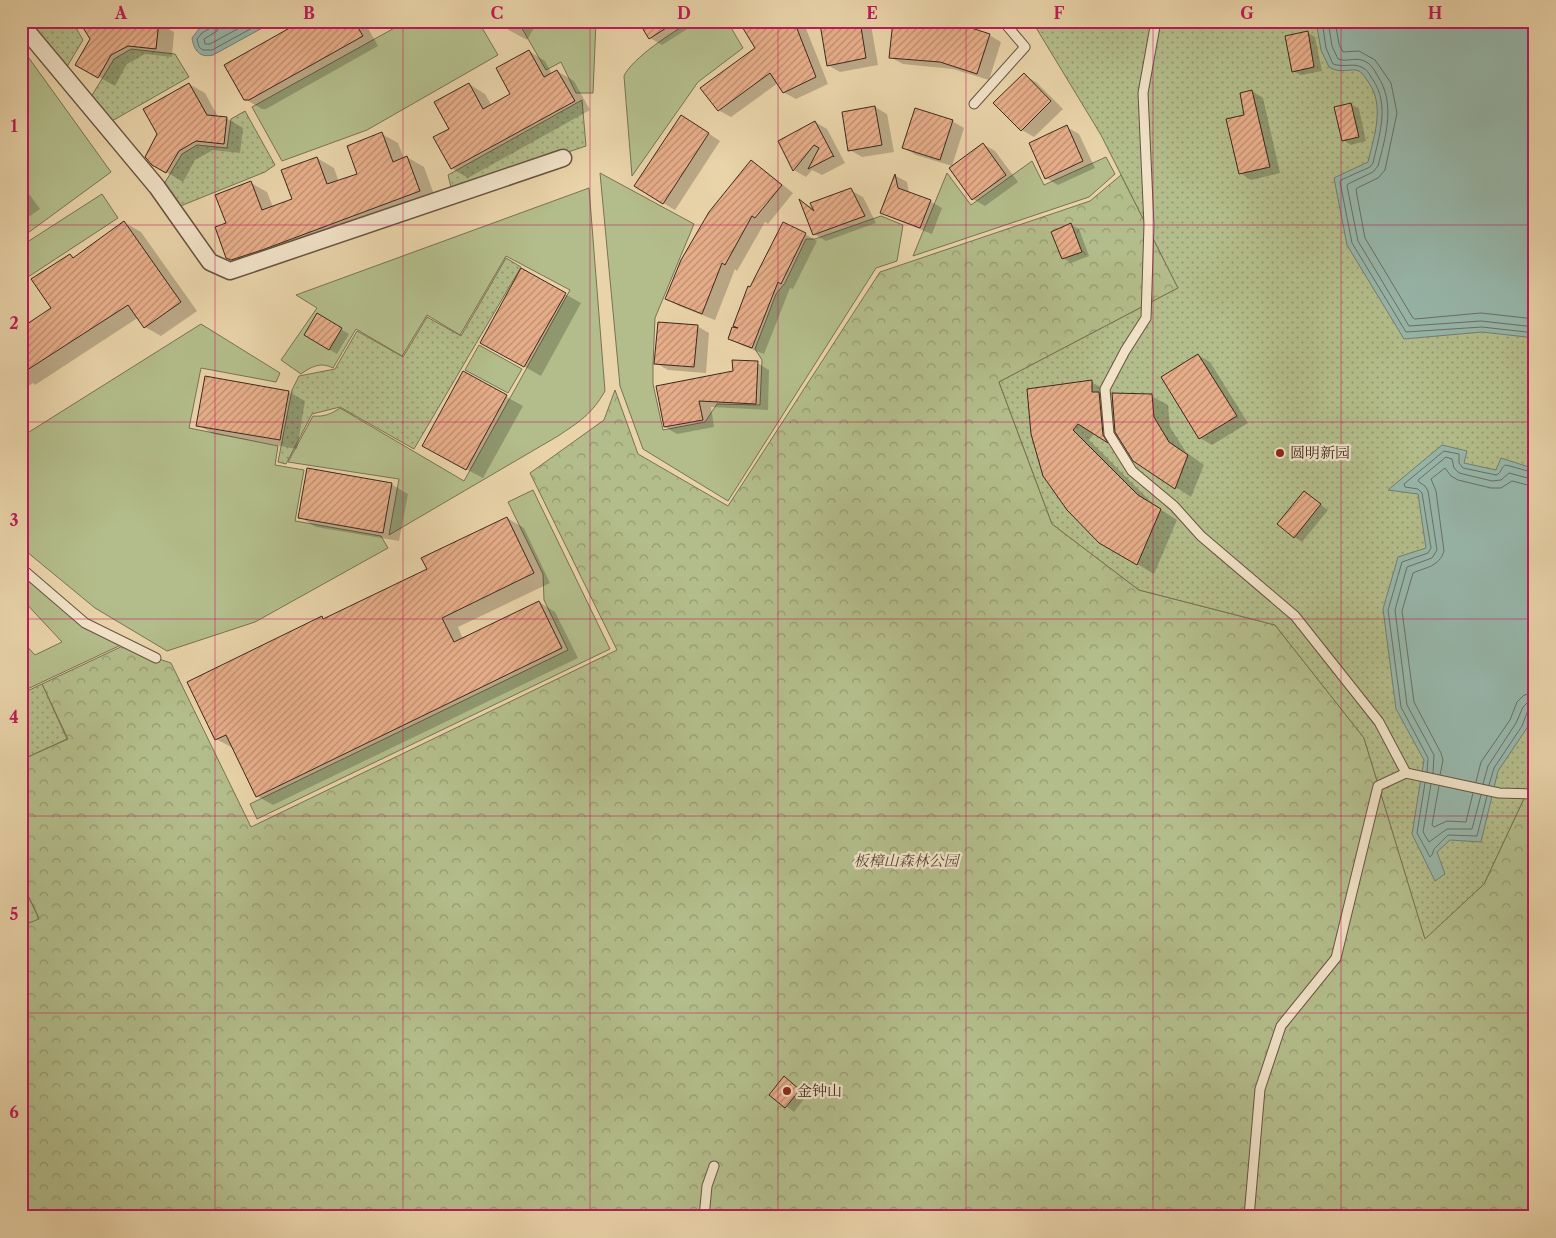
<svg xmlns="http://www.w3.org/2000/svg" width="1556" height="1238" font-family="'Libre Caslon Text','Noto Serif SC',serif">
<defs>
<pattern id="forest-crowns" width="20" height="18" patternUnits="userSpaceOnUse" patternTransform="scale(1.25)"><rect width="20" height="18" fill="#b3bd8b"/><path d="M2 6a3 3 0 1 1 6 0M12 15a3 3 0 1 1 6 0" fill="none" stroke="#939a71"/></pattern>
<pattern id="park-dots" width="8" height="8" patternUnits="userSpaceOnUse" patternTransform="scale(1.25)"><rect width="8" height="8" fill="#b3bd8b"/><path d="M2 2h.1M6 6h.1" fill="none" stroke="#939a71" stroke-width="1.8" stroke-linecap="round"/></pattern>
<pattern id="building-hatch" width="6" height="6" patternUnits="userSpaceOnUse" patternTransform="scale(1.25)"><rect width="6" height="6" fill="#e6ad89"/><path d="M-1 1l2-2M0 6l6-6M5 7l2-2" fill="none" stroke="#bc8d6f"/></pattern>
</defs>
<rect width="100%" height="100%" fill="#e9d3a9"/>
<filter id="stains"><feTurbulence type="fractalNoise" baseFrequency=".004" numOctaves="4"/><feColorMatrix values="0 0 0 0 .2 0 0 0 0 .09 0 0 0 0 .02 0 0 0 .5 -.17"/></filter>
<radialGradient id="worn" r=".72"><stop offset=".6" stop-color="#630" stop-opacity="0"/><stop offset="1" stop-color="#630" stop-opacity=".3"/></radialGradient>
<!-- grass -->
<g fill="#b3bd8b" stroke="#787254">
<polygon points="407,21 478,21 498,55 367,130 282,161 252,107"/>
<polygon points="523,21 596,21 593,93 576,93 561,62 546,70 520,25"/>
<path d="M692 21H740L730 26 743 48 698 82 632 176 624 76C632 58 674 31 692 21Z"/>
<polygon points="21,47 111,172 21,238 21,205 28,200 21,191"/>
<polygon points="1106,157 1115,174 1089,197 913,256 947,173 971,205 1032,161 1044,185"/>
<polygon points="600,173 694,224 655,318 653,364 653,384 663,430 705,422 717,404 760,405 762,360 755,349 776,294 785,283 806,239 815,239 881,216 903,225 897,261 876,268 728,501 643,449 620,386"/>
<path d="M589 188 605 391C592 414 579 422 558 436L389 535 399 479 288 462 313 416C324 417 331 414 340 408L464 481 570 290 506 256 460 335 427 315 402 356 356 329 333 368C321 362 312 366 301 374L281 360 317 308 296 295Z"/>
<polygon points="102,194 118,218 28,277 21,266 21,246"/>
<polygon points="201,324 280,373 276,382 201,368 189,428 278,446 275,465 304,470 295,521 381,536 388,548 255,622 167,651 95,608 21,547 21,437"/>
<polygon points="479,345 522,369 508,393 465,370"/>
<polygon points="533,490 610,649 257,819 250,804 568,650 544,600 543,574 508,502"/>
<polygon points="21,571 85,624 123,644 21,692 21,640 35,655 62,642 21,598"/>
</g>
<!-- forest -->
<polygon fill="url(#forest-crowns)" stroke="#787254" points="1121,175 1178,288 999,382 1052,524 1139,590 1275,625 1364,738 1425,938 1484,884 1535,775 1535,1217 21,1217 21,926 39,918 21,881 21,760 68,739 42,684 127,644 156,658 171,663 251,827 617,650 530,473 604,420 615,390 638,454 728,506 880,272 1090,201"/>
<!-- park -->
<g fill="url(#park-dots)" stroke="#787254">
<polygon points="24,21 72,21 83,40 65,70"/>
<polygon points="1032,21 1535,21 1535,775 1484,884 1425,939 1364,738 1275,625 1139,590 1052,524 999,382 1178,288 1101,135"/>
<polygon points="131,49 175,54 189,77 112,121 91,97 114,59"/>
<polygon points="582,100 586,146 452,191 448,175"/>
<polygon points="245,111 275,165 265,172 178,207 164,184 182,154 197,145 227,148 231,119"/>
<polygon points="506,258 521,267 414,449 340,407 312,414 286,464 278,462 292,390 299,376 335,369 357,331 403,357 427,317 461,336"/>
<polygon points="42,684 67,739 21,760 21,694"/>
<polygon points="21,881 39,919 21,926"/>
</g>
<!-- water -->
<g fill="#97b7ab" stroke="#737e73">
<path d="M212 21H275L213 55C200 58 194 51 192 38L199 29Z"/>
<path d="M1316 21H1535V338L1482 332 1404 339 1347 245 1334 178 1368 162C1374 136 1385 107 1369 83 1366 79 1364 74 1359 71 1351 67 1342 75 1329 67L1321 50Z"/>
<polygon points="1442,445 1467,451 1464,463 1496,470 1501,458 1535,469 1535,706 1527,728 1498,771 1481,842 1450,840 1437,852 1445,874 1435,881 1412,834 1424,760 1396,709 1383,609 1398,557 1426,548 1418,494 1388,490"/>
</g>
<!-- shadow -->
<g fill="#0003">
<polygon points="201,21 231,21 216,30"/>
<polygon points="305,21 364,21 378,46 266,109 262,109 245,99"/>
<polygon points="493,21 538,21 527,40"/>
<polygon points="639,21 700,21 662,45 650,38"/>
<polygon points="751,21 803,21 828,84 796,99 783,92 778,83 731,117 718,110 757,48"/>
<polygon points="842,21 864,21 871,25 878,65 840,72 828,65"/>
<polygon points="158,23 174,32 172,57 145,54 127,64 115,86 76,64"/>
<polygon points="1308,33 1315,37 1322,71 1301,75 1293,71"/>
<polygon points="989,35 1001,42 989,80 953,69 903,64 890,57"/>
<polygon points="529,51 545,61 552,74 557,71 574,81 590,110 468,178 451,168 450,129 469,84 485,94 492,106 512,94"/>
<polygon points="1024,75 1036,82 1063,109 1034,137 1022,130"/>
<polygon points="189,84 205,93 218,117 226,118 243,128 240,153 213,150 195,160 183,182 153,164"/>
<polygon points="1252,91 1263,98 1280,173 1251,180 1240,173 1246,115"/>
<polygon points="1351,104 1359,109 1366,141 1351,145 1343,140"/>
<polygon points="875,107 887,114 894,152 862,157 850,150"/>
<polygon points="952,121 964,128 952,166 916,155 904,148"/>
<polygon points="815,122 827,129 845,163 822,175 812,170 806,177 794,170 780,141"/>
<polygon points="693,123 720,141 675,210 663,203"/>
<polygon points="1067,127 1079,134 1095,168 1058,185 1046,178"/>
<polygon points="382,134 398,143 404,159 407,157 424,167 436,200 244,267 227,257 228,224 251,183 267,192 273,207 293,200 317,158 334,168 339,182 358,174"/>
<polygon points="983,144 995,151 1018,182 985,206 973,199"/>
<polygon points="751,162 763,169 793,193 768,224 765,222 737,271 735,269 715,320 679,306 667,299"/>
<polygon points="896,176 907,182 909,193 930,201 942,208 932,234 894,219 882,212"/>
<polygon points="21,183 40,209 21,222"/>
<polygon points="850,190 863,197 876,223 826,241 814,234 802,202 815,209"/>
<polygon points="125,223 141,232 197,311 161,336 145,327 139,317 35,385 33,383 21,391 21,329 52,309 70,255 75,258"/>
<polygon points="1071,225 1079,229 1089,256 1071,263 1063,258"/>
<polygon points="805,234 817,241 793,289 790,288 764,354 741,345 729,338 741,329"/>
<polygon points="565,294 581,303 541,376 498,352"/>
<polygon points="317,315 349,334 337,354 305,335"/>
<polygon points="697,326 709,333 706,373 668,370 656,363"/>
<polygon points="1198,355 1210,362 1248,423 1212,445 1200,438"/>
<polygon points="757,363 769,370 768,410 711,407 714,427 677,434 665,427 734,372"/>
<polygon points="463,373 523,406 483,478 439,455"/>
<polygon points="206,377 289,392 305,401 297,449 214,434 198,425"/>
<polygon points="1091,382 1108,391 1108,399 1114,402 1151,396 1168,405 1170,427 1186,452 1204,465 1191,497 1134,460 1118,434 1119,445 1122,450 1095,433 1089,440 1155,506 1177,520 1154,574 1100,542 1044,475"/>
<polygon points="391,484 408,494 399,541 316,527 300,517"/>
<polygon points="1305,493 1328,510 1302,542 1295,537"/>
<polygon points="507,518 524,528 550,583 458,627 463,639 539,602 555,612 578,658 273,805 257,796 233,748 216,739 322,618 325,620 428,570"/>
<polygon points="784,1078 807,1095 794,1112 771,1095"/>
</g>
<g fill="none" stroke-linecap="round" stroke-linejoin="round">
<!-- shore -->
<g stroke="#6a7064" stroke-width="1">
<polyline points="213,21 212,27 202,33 197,39 199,47 203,50 212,50 265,21"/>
<polyline points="220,21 217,31 204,39 205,44 210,44 252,21"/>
<path d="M1322 21 1326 48 1333 64C1344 68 1354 62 1363 68 1368 70 1370 76 1373 80 1390 105 1379 136 1373 163L1370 167 1341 180 1340 182 1352 243 1406 332 1482 327 1535 333"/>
<path d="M1328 21 1332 46 1338 59C1348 63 1356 55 1368 63 1372 66 1375 71 1377 75 1396 103 1386 135 1378 166L1373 172 1348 184 1347 186 1358 241 1409 326 1481 321 1535 327"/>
<polyline points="1335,21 1339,44 1343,52 1359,51 1375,60 1391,83 1397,113 1385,170 1378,178 1357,188 1356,190 1365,238 1413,318 1415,319 1481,313 1535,319"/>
<path d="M1427 772 1428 758 1401 707 1388 610 1402 562 1428 553 1431 548 1422 493 1418 489 1405 487 1404 484 1444 451 1459 454V463L1463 468 1496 475C1502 473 1501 466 1506 465L1535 473"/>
<polyline points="1433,773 1434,755 1407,705 1395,610 1407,567 1432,558 1437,550 1428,491 1425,486 1419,482 1418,480 1446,457 1452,459 1454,468 1459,473 1492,481 1501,480 1509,473 1535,480"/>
<path d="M1440 775 1443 760 1441 753 1414 702 1402 611 1413 573C1426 567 1439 567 1444 551L1436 491 1431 479 1445 468 1451 476 1458 480 1491 488H1501L1512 481 1535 487"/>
<polyline points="1476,782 1481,762 1510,720 1517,702 1524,695 1535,693"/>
<polyline points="1425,783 1417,833 1430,857 1432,855 1434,849 1448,835 1477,836 1487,796"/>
<polyline points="1431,784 1423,832 1429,842 1447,829 1472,829 1481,795"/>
<polyline points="1483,784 1488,766 1516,723 1523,707 1528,702 1535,701"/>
<polyline points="1489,785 1494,768 1522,726 1528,710 1535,707"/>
<polyline points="1439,786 1432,825 1434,827 1447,821 1466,822 1473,793"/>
</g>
</g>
<!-- building -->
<g fill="url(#building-hatch)" stroke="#3d281e">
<polygon points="79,21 159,21 156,49 128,46 111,55 98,78 75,65 90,39"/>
<polygon points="302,21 354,21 363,36 249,100 244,100 224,65"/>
<polygon points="638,21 677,21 649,39"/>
<polygon points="748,21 794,21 816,77 783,93 770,73 718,111 700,88 755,48 741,25"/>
<polygon points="836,21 860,21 866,58 827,66 820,24"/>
<polygon points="893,21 950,21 990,34 977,74 940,62 889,58"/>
<polygon points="1308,31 1314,67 1292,72 1285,36"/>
<polygon points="529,50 544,77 557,70 575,101 451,169 433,137 449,129 434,102 469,83 483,109 510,94 496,68"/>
<polygon points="1024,73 1051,101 1021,131 993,103"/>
<polygon points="189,83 207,115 227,117 224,144 196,141 179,151 166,173 152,165 145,157 157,134 143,109"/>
<polygon points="1252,90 1270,167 1239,174 1226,119 1244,115 1240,93"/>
<polygon points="1351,103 1359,137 1342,141 1334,107"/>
<polygon points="875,106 882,145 848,151 842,112"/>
<polygon points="915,108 953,120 940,160 902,148"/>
<polygon points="681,115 709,133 663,204 634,186"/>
<polygon points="815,121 834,157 833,156 808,169 819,148 814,145 793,171 778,141"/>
<polygon points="1067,125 1083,161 1045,179 1029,143"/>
<polygon points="382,132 393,162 407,156 420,191 262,250 231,260 226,258 215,227 226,223 215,195 251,181 262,210 292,199 281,170 317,157 327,184 357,174 347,146"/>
<polygon points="983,143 1006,175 972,200 949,168"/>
<polygon points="751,160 782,185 755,218 752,216 725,265 722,263 702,314 665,299 681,260 709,212"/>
<polygon points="895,174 898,188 931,200 920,228 880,213"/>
<polygon points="851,188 865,216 813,235 799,199 814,211 810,203"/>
<polygon points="124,221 181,302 144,328 128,305 21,374 21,328 51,308 31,279 70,254 73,258"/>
<polygon points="783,222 806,233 781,284 778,282 752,348 728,339 732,327 738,328 733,326 748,286 750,287"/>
<polygon points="1071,223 1082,252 1062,259 1051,232"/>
<polygon points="521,268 566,293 524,367 480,343"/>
<polygon points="317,313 342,328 329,350 304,335"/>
<polygon points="658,322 698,325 694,367 654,364"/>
<polygon points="1198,354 1237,416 1199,439 1161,377"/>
<polygon points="732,360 758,361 756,404 699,401 703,420 664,427 656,386 733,371"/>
<polygon points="463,371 507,395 466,470 422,446"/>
<polygon points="205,376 289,391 280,440 196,426"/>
<polygon points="1092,380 1092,392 1099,392 1103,435 1108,443 1078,424 1073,430 1138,495 1161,509 1137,565 1099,543 1067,510 1043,476 1031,434 1027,389"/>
<polygon points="1112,393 1152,394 1154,417 1169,442 1188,455 1175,489 1133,461 1115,432"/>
<polygon points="307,468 392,483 383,533 298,518"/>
<polygon points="1304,491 1321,504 1294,538 1277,524"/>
<polygon points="507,517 534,573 442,618 454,642 539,601 562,648 256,797 226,735 215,740 187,682 322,616 323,619 427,569 421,558"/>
<polygon points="784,1076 800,1090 785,1108 769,1095"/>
</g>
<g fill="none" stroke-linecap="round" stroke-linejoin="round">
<!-- lane casing -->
<g stroke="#685341" stroke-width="11">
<g id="lane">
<polyline points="1156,21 1143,93 1149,225 1146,318 1125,351 1105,389 1109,434 1132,471 1174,506 1201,536 1295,616 1379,722 1406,773"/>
<polyline points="974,104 1025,47 1003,21"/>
<polyline points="21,568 85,623 156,658"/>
<polyline points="704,1217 707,1186 714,1166"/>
<polyline points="1249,1217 1260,1089 1281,1026 1336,958 1378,786 1406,773 1499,793 1535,794"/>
</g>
</g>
<!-- street casing -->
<g stroke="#685341" stroke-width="19">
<polyline id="street" points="21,24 157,187 210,262 230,271 563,158"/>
</g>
<!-- lane -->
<use href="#lane" stroke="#f1e2c7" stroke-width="9"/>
<!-- street -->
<use href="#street" stroke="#f1e2c7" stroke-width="16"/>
</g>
<!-- grid -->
<path fill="none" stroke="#c2185b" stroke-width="1" stroke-opacity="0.55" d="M215 21V1217M403 21V1217M590 21V1217M778 21V1217M966 21V1217M1153 21V1217M1341 21V1217M21 225H1535M21 422H1535M21 619H1535M21 816H1535M21 1013H1535"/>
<!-- markers -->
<g fill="#8f2418" stroke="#f1e2c7" stroke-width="2">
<circle cx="1280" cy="453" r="5"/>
<circle cx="787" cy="1091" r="5"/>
</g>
<g text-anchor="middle" stroke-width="4.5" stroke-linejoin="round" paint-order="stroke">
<!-- poi labels -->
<g font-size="15" fill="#3d281e" stroke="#f1e2c7" text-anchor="start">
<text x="1290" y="458">圆明新园</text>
<text x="797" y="1096">金钟山</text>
</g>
<!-- park labels -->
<g font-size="15" font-style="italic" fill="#554634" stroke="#f1e2c7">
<text x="906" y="866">板樟山森林公园</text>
</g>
</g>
<!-- margin -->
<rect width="1556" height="1238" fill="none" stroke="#e9d3a9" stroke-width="55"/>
<rect x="28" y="28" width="1500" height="1182" fill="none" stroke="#c2185b" stroke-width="2"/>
<g font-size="16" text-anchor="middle" font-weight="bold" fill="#c2185b">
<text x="121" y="19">A</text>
<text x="309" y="19">B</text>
<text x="497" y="19">C</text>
<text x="684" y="19">D</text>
<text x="872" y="19">E</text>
<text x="1059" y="19">F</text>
<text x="1247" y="19">G</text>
<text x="1435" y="19">H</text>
<text x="14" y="132">1</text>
<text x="14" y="329">2</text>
<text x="14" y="526">3</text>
<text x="14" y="723">4</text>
<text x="14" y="920">5</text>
<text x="14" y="1118">6</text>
</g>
<rect width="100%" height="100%" filter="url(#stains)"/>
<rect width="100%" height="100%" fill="url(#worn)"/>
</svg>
